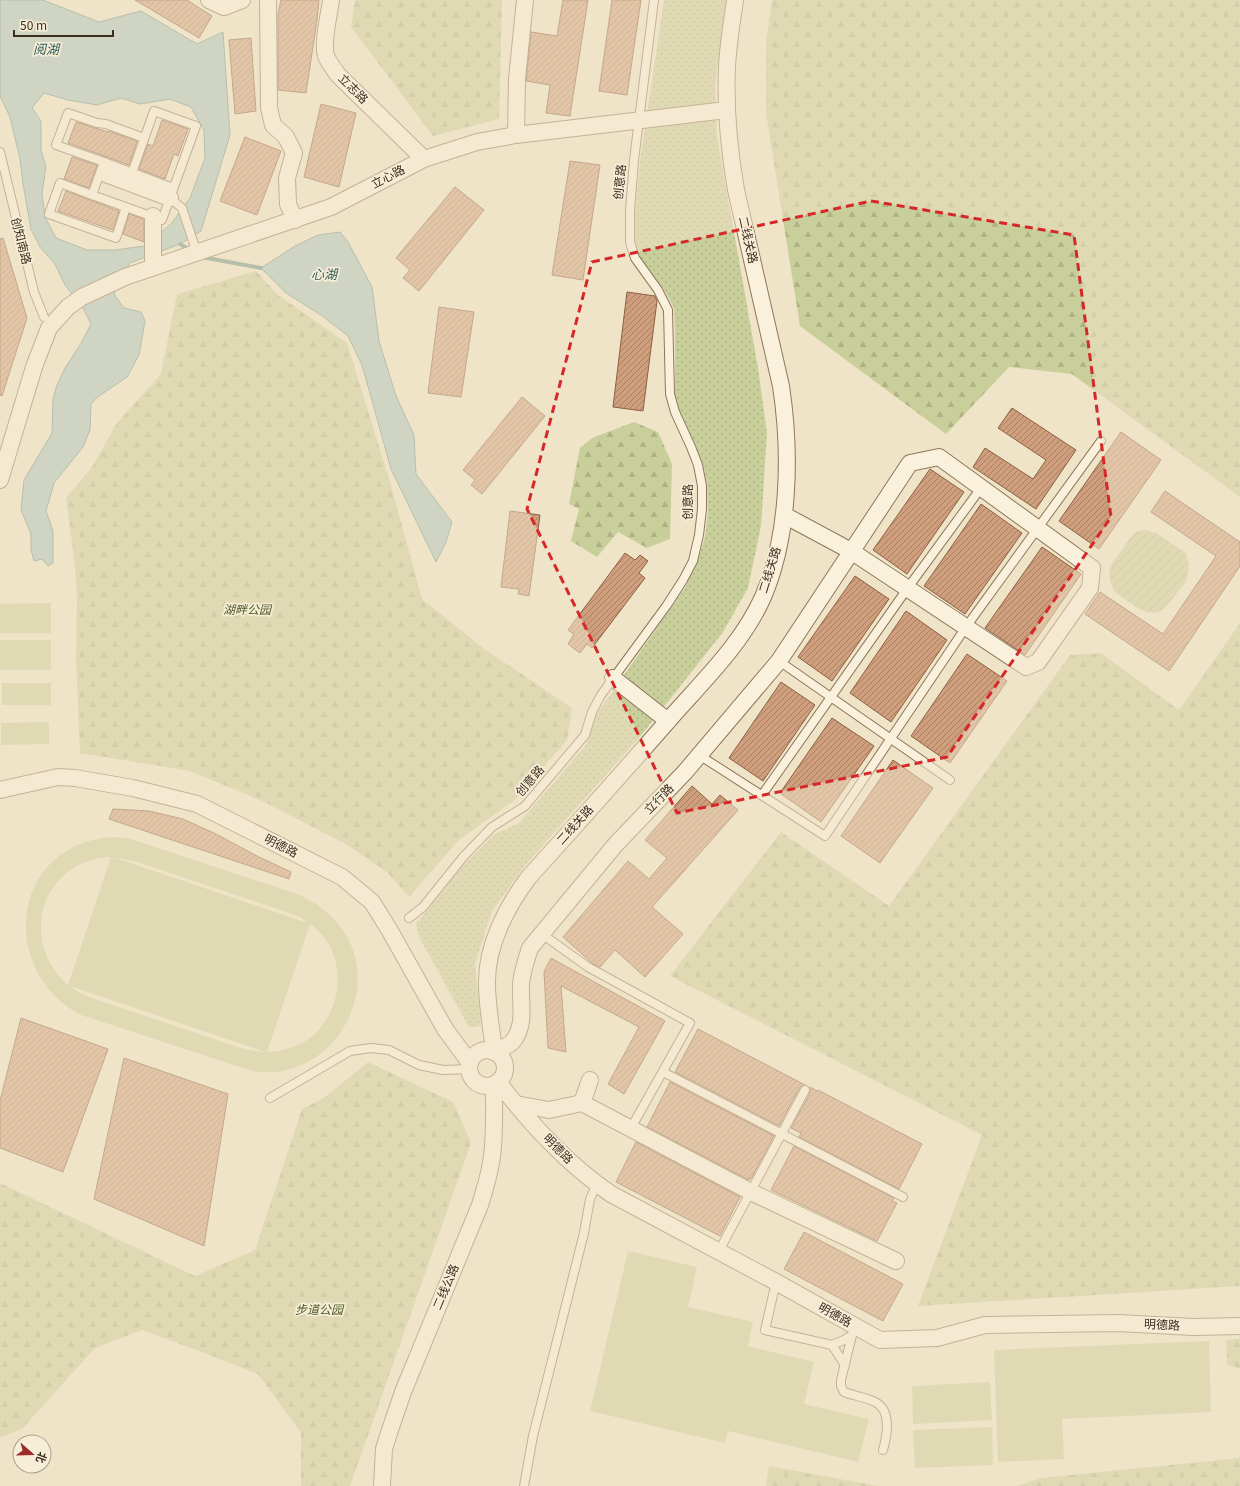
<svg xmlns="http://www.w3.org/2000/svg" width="1240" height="1486" font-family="Georgia,'Noto Sans SC',serif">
<defs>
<pattern id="grass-dots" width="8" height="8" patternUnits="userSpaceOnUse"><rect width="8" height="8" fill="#c9cf9b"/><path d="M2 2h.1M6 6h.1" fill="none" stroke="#aeb285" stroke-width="1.8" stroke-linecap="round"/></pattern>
<pattern id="forest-firs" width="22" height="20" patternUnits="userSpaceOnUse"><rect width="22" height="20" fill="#c9cf9b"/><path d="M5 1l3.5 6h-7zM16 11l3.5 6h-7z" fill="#aeb285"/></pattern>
<pattern id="garden-furrows" width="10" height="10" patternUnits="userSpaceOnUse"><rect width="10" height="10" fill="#c9cf9b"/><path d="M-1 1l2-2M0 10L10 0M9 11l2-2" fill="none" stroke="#aeb285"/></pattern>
<pattern id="building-hatch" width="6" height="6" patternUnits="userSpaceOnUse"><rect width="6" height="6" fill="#cf9f7d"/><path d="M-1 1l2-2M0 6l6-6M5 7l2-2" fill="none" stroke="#a98266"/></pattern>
</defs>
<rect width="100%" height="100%" fill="#f0e4c8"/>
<!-- grass -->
<polygon fill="url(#grass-dots)" points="664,0 726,0 715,86 717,136 758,368 767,433 761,526 748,588 723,632 671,698 638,739 527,863 492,911 475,964 481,1026 469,1027 419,937 416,924 462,867 493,835 519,823 586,745 596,715 685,588 697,562 705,537 708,511 707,484 703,464 680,412 675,395 675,328 674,308 663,288 640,257 634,242 635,210 640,161"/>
<!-- forest -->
<g fill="url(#forest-firs)">
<polygon points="355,0 502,0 499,119 433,136 351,27"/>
<polygon points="772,0 1240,0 1240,497 1072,374 1009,367 946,434 800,326 766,113 766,44"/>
<polygon points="256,271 278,295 347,343 390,482 422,599 483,648 572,708 567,740 516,799 458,841 409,897 387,872 344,843 262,801 190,771 80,753 76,662 77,593 74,558 66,498 92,467 117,423 161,374 177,294"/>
<polygon points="634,422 658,432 672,464 670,539 647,548 618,532 597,557 571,541 579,509 569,504 580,448 592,438"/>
<polygon points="1240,623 1240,1286 918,1306 982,1135 670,976 781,832 889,906 1070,655 1101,653 1179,710"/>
<polygon points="368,1062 453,1102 471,1143 350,1486 301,1486 301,1433 258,1374 207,1354 142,1330 95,1348 23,1428 0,1438 0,1183 195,1276 255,1250 302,1109 324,1098"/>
<polygon points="1240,1338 1240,1369 1227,1364 1226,1340"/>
<polygon points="1240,1458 1240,1486 1018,1486 1041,1478"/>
<polygon points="769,1466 878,1486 766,1486"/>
</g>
<!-- park -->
<g fill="#c9cf9b" fill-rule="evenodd">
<polygon points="51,603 51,633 0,633 0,604"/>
<rect x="0" y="640" width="51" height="30"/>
<rect x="2" y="683" width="49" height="22"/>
<polygon points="49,722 49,744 1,745 1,723"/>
<path d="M111 837 126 838 140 842 297 894C315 902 330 912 342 929 380 981 345 1060 282 1071 272 1073 262 1072 252 1071L81 1015C0 974 7 846 111 837ZM111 857 68 985C17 940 42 860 111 857ZM113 857 134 861 289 913 300 917 308 923ZM310 924C348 950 346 1010 310 1038 297 1047 283 1051 267 1052ZM70 986 265 1052 244 1049 89 997 78 992Z"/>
<polygon points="628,1251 697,1267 688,1307 753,1322 748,1346 814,1362 804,1404 869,1419 858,1462 728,1431 725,1443 590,1411"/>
<polygon points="1209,1341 1211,1412 1062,1419 1064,1459 998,1462 994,1350"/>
<polygon points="990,1382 992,1420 913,1424 912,1386"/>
<polygon points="992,1427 993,1465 915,1468 913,1430"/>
</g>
<!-- garden -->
<polygon fill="url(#garden-furrows)" points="1144,530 1156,533 1186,553 1189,566 1187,578 1184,584 1165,608 1156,613 1147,612 1137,608 1115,592 1111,584 1109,574 1111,565 1131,537 1136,532"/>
<!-- water -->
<g fill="#a9c4bc" stroke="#6f938a" fill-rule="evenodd">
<path d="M0 0H43L99 22 141 11 197 44 223 32 230 135 201 231 180 244 130 263 114 294 124 308 141 312 145 321 139 355 127 377 99 396 91 404 90 430 83 447 54 483 46 511 53 531V563L48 566 42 559 34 561 31 550V534L21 510 24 480 52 433 53 399 57 385 65 368 80 345 91 324 83 308 65 285 55 264 40 247 31 229 23 184 20 159 10 117 0 96ZM44 93 68 100 97 105 121 98 140 104 170 99 191 107 204 130 205 158 190 198 171 224 144 246 115 250H87L56 238 45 217 42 193 46 167 41 150V121L32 108Z"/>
<polygon points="340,232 348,242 372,287 379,341 396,396 414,435 416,474 452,522 446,542 436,562 391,469 362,365 348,336 321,315 286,293 261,268 295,246 318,235"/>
</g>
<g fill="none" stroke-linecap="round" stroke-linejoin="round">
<!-- stream -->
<g stroke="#6f938a" stroke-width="4">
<polyline points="180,244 190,250"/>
<polyline points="201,257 261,268"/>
</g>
</g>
<!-- building -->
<g fill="url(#building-hatch)" stroke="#8d5f41">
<polygon points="135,0 187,0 212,16 199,38"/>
<polygon points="281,0 319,0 317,20 306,93 278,90 278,14"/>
<polygon points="563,0 588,0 570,116 546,113 550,85 526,81 531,32 557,36"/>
<polygon points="612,0 641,0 627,95 599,91"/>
<polygon points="251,38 256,111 235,114 229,40"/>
<polygon points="321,104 356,113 339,187 304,177"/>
<polygon points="162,120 188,129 178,156 174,154 165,179 139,169 148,144 153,146"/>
<polygon points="76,122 108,132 108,131 137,141 129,165 68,143"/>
<polygon points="245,137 281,151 257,215 220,201"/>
<polygon points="72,157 97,165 89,188 64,179"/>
<polygon points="570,161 600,165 583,280 552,275"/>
<polygon points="455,187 484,210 419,291 403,278 410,270 396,258"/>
<polygon points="66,191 119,211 113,230 58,211"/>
<polygon points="129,214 144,219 144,242 123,234"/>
<polygon points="3,238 27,318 2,396 0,395 0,239"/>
<polygon points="627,292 655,296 657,301 643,411 613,407"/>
<polygon points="439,307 474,312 461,397 428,393"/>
<polygon points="522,397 545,416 482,494 471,485 475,480 463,470"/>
<polygon points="1012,408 1076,450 1036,509 973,467 985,448 1033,479 1046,460 998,428"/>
<polygon points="1121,432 1161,460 1099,549 1059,521"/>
<polygon points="930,469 964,492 907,574 873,550"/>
<polygon points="1165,491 1240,542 1240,566 1169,671 1085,614 1100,592 1163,634 1216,556 1151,512"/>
<polygon points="981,504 1022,533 965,614 924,586"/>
<polygon points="510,511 540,515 529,596 518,594 519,589 501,587"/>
<polygon points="1042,547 1081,574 1025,655 985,628"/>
<polygon points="625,553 635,560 640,555 648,561 639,573 645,578 592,648 587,644 580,653 568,644 574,634 568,630"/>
<polygon points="855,576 889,599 832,681 798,657"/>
<polygon points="906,611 947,640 891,722 850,693"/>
<polygon points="967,654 1007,681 950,763 911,736"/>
<polygon points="781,682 815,705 763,781 729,758"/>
<polygon points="832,718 874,746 821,822 780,793"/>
<polygon points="893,760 933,788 880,863 841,836"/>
<polygon points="692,786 712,804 720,795 738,810 652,907 683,934 645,977 615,950 600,967 593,964 563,937 628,861 649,879 667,858 645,840"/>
<polygon points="113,809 149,811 183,819 216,834 259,857 291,872 289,879 109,819"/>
<polygon points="551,958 665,1021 624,1094 608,1084 639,1027 561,986 566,1052 548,1048 544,972"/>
<polygon points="21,1018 108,1049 63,1172 0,1148 0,1101"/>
<polygon points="698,1029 805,1085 800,1087 779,1126 675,1072"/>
<polygon points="124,1058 228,1094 204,1246 94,1199"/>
<polygon points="670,1082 774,1136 751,1179 749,1178 749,1180 647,1127"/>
<polygon points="810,1087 817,1091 818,1090 922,1144 899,1189 799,1137 801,1133 791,1128 810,1093"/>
<polygon points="636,1142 740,1197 720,1236 616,1182"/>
<polygon points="794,1146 894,1198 892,1201 897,1203 877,1241 771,1190"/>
<polygon points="804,1232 903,1284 883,1321 784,1269"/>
</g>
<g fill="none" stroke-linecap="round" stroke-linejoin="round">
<!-- lane casing -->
<g stroke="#8d765c" stroke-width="10">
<g id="lane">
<polyline points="0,152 34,292 44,317"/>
<polyline points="104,162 56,145 68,113 97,123 106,124 144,138"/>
<polyline points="132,173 154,111 196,126 162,220 92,195 104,162 173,188"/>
<polyline points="92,195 60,183 49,214 116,238 126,207"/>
<polyline points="170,198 182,208 197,253"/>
<polyline points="779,661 950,780"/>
<polyline points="699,755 825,836 966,627 1101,441"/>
<polyline points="762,795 907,589 981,488"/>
<polyline points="409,918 423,907 464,856 492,827 525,806 585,735 592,712 601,695 667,605 683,580 693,561 699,535 702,509 702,486 698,465 691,447 675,412 670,394 668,310 658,290 635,258 630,242 630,210 634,160 654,0"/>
<polyline points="542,934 588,967 690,1023 631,1128"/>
<polyline points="663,1072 903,1197"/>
<polyline points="270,1098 350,1051 371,1048 389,1050 419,1065 443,1070 469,1069"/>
<polyline points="719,1251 805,1090"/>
<polyline points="776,1282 765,1330 832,1345 844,1340 852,1335 855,1326"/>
<path d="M852 1335 841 1380V1386L844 1392C854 1396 866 1397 875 1402 892 1410 887 1436 883 1450"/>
<polyline points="832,1345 845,1365"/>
<polyline points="524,1486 533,1436 584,1233 590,1199 597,1184"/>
</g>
</g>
<!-- street casing -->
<g stroke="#8d765c" stroke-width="18">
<g id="street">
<polyline points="209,0 224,7 242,0"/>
<polyline points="268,0 269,108 273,125 286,137 294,153 287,178 288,204 295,220"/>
<path d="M331 0C329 16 322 41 326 56 329 63 334 69 338 75L424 159"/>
<polyline points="516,135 517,79 525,0"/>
<polyline points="106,174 170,198"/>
<polyline points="153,216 153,267"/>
<polyline points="0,480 34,367 49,328 68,307 82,297 125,277 331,207 424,159 477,142 516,135 726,110"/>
<polyline points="613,678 668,721"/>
<polyline points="0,790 58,777 75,778 133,788 197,804 342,877 372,902 390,931 445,1029 470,1063"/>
<circle cx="487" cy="1068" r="18"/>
<path d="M494 1052C500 1049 509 1046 513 1041 526 1025 520 1004 521 984 522 972 526 960 530 948L616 844 685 772 779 661 910 463 939 457 1092 568 1090 588 1038 662 1026 667 851 551 784 515"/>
<path d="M494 1052C492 1030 487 1007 487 984 486 946 507 906 529 877 578 823 626 769 674 714 706 678 743 642 763 597 790 534 791 452 781 386L736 190C729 149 725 108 727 67 728 45 732 22 735 0"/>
<path d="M498 1082C531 1124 567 1164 611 1194L776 1282 880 1340 937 1338 985 1325 1118 1323 1193 1327 1240 1326"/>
<polyline points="582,1103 590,1080"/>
<polyline points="516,1104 549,1110 582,1103 751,1192 896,1261"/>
<path d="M382 1486 384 1449 390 1430 403 1392 480 1205C485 1189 490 1173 492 1156 495 1133 494 1109 494 1085"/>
</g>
</g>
<!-- lane -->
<use href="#lane" stroke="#faf1dc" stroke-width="8"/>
<!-- street -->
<use href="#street" stroke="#faf1dc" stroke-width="16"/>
</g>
<!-- marked area -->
<path d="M0 0H1240V1486H0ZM871 201 1074 235 1111 517 947 757 677 813 527 509 592 262Z" fill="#f0e4c8" fill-opacity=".55" fill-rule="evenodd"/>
<path fill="none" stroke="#d62828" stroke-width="3" stroke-dasharray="8 5" stroke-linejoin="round" d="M871 201 1074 235 1111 517 947 757 677 813 527 509 592 262Z"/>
<g text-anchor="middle" stroke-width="3.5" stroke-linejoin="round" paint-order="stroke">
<!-- street labels -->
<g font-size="12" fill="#3d2e20" stroke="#f7eed8">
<text transform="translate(353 89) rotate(45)" y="4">立志路</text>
<text transform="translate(388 177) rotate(-27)" y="4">立心路</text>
<text transform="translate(620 182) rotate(-84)" y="4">创意路</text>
<text transform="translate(748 240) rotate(77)" y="4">二线关路</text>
<text transform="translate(21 241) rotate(76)" y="4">创知南路</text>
<text transform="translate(688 502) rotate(-89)" y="4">创意路</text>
<text transform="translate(770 570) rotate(-73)" y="4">二线关路</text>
<text transform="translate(530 781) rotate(-49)" y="4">创意路</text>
<text transform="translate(659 799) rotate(-46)" y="4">立行路</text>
<text transform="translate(575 825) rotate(-48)" y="4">二线关路</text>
<text transform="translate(281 846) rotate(27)" y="4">明德路</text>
<text transform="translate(558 1149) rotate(45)" y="4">明德路</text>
<text transform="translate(446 1287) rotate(-67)" y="4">二线公路</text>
<text transform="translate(835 1315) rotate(29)" y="4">明德路</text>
<text transform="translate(1162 1325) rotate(3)" y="4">明德路</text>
</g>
<!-- park labels -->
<g font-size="12" font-style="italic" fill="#4d5a26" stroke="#f7eed8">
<text x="247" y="614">湖畔公园</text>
<text x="319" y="1314">步道公园</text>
</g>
<!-- water labels -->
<g font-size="13" font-style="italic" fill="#2f5d5a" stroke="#f7eed8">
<text x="46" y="54">阅湖</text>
<text x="324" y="279">心湖</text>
</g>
</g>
<!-- north arrow -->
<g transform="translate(32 1454) rotate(110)"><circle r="19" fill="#f7eed8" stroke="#ada18e"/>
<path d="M0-3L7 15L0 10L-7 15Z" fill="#9e2a2b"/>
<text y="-6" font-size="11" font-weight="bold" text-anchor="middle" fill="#3d2e20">北</text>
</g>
<!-- scale -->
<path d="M14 30v6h99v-6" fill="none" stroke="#3d2e20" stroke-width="2"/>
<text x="20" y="30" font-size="12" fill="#3d2e20" stroke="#f7eed8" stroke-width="3" paint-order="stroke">50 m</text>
</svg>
